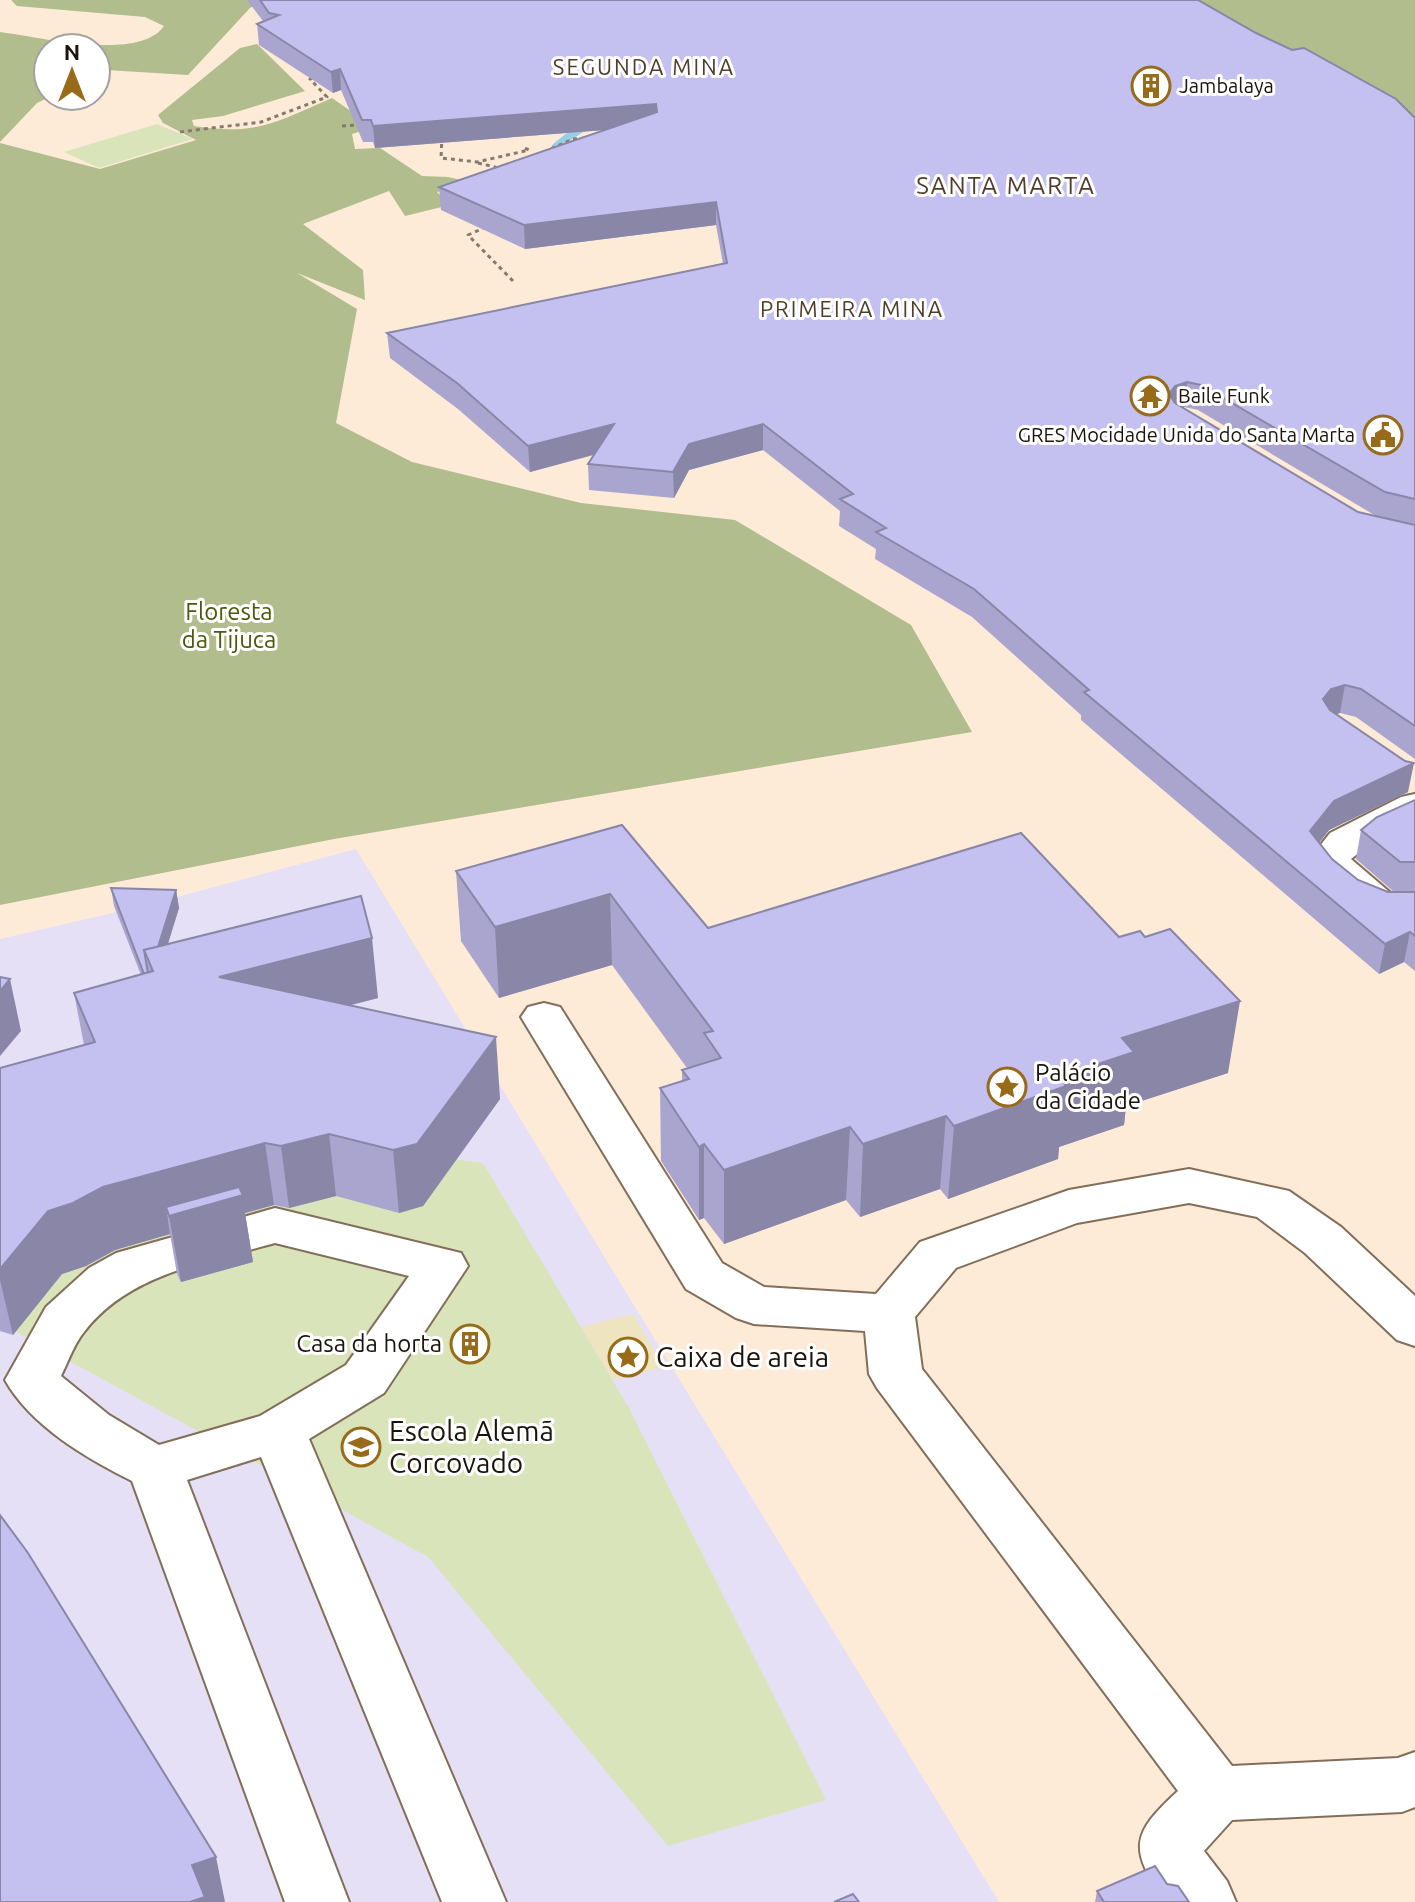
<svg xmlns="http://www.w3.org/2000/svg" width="1415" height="1902" font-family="Ubuntu,sans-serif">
<rect width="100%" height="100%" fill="#fdebd8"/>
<!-- education -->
<polygon fill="#e6e0f6" points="356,849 613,1271 999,1902 215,1902 0,1635 0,939 147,905"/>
<!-- green -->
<g fill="#d9e4bb">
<polygon points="157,124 193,139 99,168 64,152"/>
<polygon points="0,1101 483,1163 629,1408 826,1800 668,1846 428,1557 0,1323"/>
</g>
<!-- forest -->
<g fill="#b1bd8c">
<path d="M11 0H264L250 8 188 75 106 70 96 75V48H48V96H51L37 103 0 142V32C40 37 139 62 164 26L145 17 17 6Z"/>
<polygon points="1186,0 1415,0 1415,121"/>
<path d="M257 44 305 91 223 116 192 120 194 126C257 136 276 122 332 98L365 121V130L352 134 355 149 380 148 422 176 448 177 474 183 437 192 450 205 405 216 389 191 303 224 363 270 365 300 297 273 357 309 336 423 412 462 581 503 735 520 911 625 972 732 334 839 0 905V143L100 169 196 140 163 123 158 115 240 48Z"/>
</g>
<!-- sand -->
<polygon fill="#eee4bf" points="633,1314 664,1367 613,1380 581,1327"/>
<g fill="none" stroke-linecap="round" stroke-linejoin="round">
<!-- stream -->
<polygon fill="#95d0e7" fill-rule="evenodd" points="590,114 595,117 589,128 562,146 560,171 550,173 552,145"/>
<!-- minor casing -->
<g stroke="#826e59" stroke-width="4">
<g id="minor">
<path d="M1415 794V825L1370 844 1351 859 1393 895 1415 894V920C1369 928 1333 897 1308 861L1330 833 1401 797Z"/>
<path d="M544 1003 560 1007 722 1263 764 1287 876 1294 920 1242 1069 1190 1189 1169 1289 1191 1341 1227 1415 1296V1346L1397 1340 1305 1253 1257 1217 1189 1203 1077 1223 956 1268 915 1317 922 1369 1232 1766 1398 1758 1415 1752V1807L1402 1812 1232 1820 1204 1851 1227 1881 1236 1902H1166C1128 1849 1131 1834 1178 1791L877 1388 869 1374 865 1331 754 1324 736 1318 686 1289 521 1017 528 1007Z"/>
<path d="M275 1208 461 1253 468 1266 384 1393 309 1439 506 1902H442L261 1457 187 1480 349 1902H285L132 1481C86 1458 31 1426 5 1380L46 1307 89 1268 116 1253ZM275 1243 409 1276 346 1365 260 1416 159 1445 109 1415 61 1376C68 1362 74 1344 84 1332 129 1273 208 1262 275 1243Z"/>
</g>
</g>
<!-- path -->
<g stroke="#877a6d" stroke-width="3" stroke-dasharray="4 4" stroke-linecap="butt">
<polyline points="342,126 361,125"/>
<polyline points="180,132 261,122 327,97 310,79 315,78"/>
<polyline points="442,136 441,158 477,162 529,150 525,148"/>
<polyline points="573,139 586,138"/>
<polyline points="544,152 573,139"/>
<polyline points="478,163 499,168"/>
<polyline points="486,227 468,235 515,283"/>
</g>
<!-- minor -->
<use href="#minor" fill="#fff" fill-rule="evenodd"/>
</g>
<!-- wall -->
<g fill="#a9a5ce" fill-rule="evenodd">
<path d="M247 0H1198L1256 33 1415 118V759L1356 717 1340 713 1337 714 1408 792 1329 830 1319 843 1332 859 1358 880 1388 892H1415V971L1404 962 1379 974 1081 720V715L972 617 875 559 876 549 839 526 840 511 763 450 689 470 674 498 589 490 588 464 594 455 530 472 458 409 390 358 387 333 723 264 716 225 525 249 441 210 439 187 605 130 375 148 373 142H363L341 90 333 93 259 45 257 24 263 21ZM1184 407 1198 410 1376 516 1358 512 1183 408Z"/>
<polygon points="1415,800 1415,892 1394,892 1356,859 1361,830"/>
<polygon points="622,825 708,928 1228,1073 1126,1106 1124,1125 1059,1147 1058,1159 948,1199 940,1189 860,1217 846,1200 724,1244 704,1218 699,1220 661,1161 660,1088 682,1081 682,1070 687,1068 612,965 499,998 461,941 456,871"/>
<polygon points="111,888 176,890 179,908 168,944 378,998 350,1005 500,1099 423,1206 399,1213 336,1196 289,1208 274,1205 245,1213 253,1262 181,1282 177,1274 170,1234 115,1250 86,1266 62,1274 13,1335 0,1331 0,1068 84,1045 74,993 141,975 114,906"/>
<polygon points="1167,1884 1189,1902 1095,1902 1097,1891"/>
</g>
<!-- shaded-wall -->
<g fill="#8986a8">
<polygon points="340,69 341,90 333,93 331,72"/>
<polygon points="656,104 656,126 375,148 373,126"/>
<polygon points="716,202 716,225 525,249 524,225"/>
<polygon points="1187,382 1184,407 1172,411 1169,394 1175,386"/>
<polygon points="614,424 614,449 530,472 528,446"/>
<polygon points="763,424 763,450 689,470 674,498 673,472 689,444"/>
<polygon points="1345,685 1340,713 1326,717 1323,699 1331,689"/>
<polygon points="1414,763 1408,792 1329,830 1305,861 1310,831 1334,801"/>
<polygon points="176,890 179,908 155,985 151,968"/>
<polygon points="610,894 612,965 499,998 495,927"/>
<polygon points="1410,932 1404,962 1379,974 1385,944"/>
<polygon points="372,938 378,998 228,1037 219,977"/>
<polygon points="10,979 21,1031 0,1056 0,991"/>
<polygon points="1240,1001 1228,1073 1126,1106 1124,1125 1059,1147 1058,1159 948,1199 954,1126 1059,1077 1122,1038"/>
<polygon points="496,1037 500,1099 423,1206 399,1213 393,1150"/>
<polygon points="946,1116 940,1189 860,1217 863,1144"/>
<polygon points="850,1127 846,1200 724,1244 724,1170"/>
<polygon points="329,1134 336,1196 289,1208 281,1146"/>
<polygon points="265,1143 274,1205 245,1213 253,1262 181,1282 169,1216 166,1207 170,1234 115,1250 86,1266 62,1274 13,1335 0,1280 0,1269 48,1211 103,1187"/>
<polygon points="704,1144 704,1218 699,1220 699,1147"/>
<polygon points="216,1857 225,1902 190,1902 192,1865"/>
</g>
<!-- building -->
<g fill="#c4c0f0" stroke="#8986a8" stroke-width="2">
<polygon points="260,0 1198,0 1256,33 1292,50 1304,48 1396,99 1415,118 1415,499 1385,492 1201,385 1187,382 1175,386 1169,394 1175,403 1358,512 1415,525 1415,726 1361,689 1345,685 1331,689 1323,699 1330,710 1405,761 1414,763 1334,801 1310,831 1332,859 1358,880 1388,892 1415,892 1415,936 1410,932 1385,944 1084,692 1089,690 974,589 876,532 886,528 840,499 853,494 763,424 689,444 673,472 588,464 614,424 528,446 457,383 387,333 727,263 716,202 524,225 439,187 657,112 656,104 373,126 371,120 362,120 340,69 331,72 257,24 279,15 269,13"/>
<polygon points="1415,800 1415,862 1400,862 1361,830 1377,817"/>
<polygon points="622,825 708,928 1021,833 1119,937 1140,931 1145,937 1170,929 1240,1001 1122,1038 1134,1052 1059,1077 1066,1086 954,1126 946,1116 863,1144 850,1127 724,1170 704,1144 699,1147 660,1088 689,1079 682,1070 721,1058 704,1033 713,1031 610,894 495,927 456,871"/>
<polygon points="111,888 176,890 158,947 144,950 148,973 144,974"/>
<polygon points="361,896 372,938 219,977 496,1037 417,1144 393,1150 329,1134 281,1146 265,1143 103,1187 73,1203 48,1211 0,1269 0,1068 95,1042 74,993 153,971 144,950"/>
<polygon points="0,977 10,979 0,991"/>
<polygon points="239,1187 243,1195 169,1216 166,1207"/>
<polygon points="0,1515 28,1553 216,1857 192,1865 205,1897 190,1902 0,1902"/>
<polygon points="1155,1866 1167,1884 1178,1886 1189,1902 1104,1902 1097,1891"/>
<polygon points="853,1894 859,1902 834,1902"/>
</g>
<!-- icons -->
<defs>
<g id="building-ring" transform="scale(2)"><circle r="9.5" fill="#fff" stroke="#976b19" stroke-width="1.5"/><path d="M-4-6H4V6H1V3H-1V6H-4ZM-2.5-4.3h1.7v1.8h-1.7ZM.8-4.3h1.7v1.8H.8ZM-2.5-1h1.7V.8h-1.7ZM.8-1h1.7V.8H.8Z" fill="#976b19"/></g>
<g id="temple-ring" transform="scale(2)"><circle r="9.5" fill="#fff" stroke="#976b19" stroke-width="1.5"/><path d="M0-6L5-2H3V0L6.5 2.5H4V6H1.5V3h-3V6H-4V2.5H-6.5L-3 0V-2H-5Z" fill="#976b19"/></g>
<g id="civic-ring" transform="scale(2)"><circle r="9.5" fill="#fff" stroke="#976b19" stroke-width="1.5"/><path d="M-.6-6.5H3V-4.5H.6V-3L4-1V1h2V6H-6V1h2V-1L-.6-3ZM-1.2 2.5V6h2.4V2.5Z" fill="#976b19"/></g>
<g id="sight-ring" transform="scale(2)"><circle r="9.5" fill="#fff" stroke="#976b19" stroke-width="1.5"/><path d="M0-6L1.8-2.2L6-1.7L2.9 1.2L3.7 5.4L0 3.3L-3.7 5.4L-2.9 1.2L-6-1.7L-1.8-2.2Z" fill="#976b19"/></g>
<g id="school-ring" transform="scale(2)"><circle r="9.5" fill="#fff" stroke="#976b19" stroke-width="1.5"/><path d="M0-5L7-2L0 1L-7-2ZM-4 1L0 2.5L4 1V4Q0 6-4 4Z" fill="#976b19"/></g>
</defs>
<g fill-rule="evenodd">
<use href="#building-ring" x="1151" y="86"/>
<use href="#temple-ring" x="1150" y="396"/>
<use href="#civic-ring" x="1383" y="435"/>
<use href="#sight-ring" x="1007" y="1087"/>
<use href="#building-ring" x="470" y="1344"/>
<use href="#sight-ring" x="628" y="1357"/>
<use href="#school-ring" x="361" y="1447"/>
</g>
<g text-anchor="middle" stroke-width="6" stroke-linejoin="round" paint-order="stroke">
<!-- far-poi labels -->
<g font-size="20" fill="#1c140c" stroke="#fff" text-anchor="start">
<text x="1179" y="93">Jambalaya</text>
<text x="1178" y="403">Baile Funk</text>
<text x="1355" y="442" text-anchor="end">GRES Mocidade Unida do Santa Marta</text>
</g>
<!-- far-neighbourhood labels -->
<g font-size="22" letter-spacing="2" fill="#503e2a" stroke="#fff">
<text x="644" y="75">SEGUNDA MINA</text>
<text x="852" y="317">PRIMEIRA MINA</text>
</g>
<!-- far-quarter labels -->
<g font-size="24" letter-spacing="2" fill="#503e2a" stroke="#fff">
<text x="1006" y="194">SANTA MARTA</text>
</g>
<!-- park labels -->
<g font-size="24" fill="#4d5a0c" stroke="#fff">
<text x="229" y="620">Floresta<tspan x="229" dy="28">da Tijuca</tspan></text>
</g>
<!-- poi labels -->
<g font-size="24" fill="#1c140c" stroke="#fff" text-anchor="start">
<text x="1035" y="1081">Palácio<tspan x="1035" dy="28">da Cidade</tspan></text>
<text x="442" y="1352" text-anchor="end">Casa da horta</text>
</g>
<!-- near-poi labels -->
<g font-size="28" fill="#1c140c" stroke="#fff" text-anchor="start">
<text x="656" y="1367">Caixa de areia</text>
<text x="389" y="1441">Escola Alemã<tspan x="389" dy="32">Corcovado</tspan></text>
</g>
</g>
<!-- north arrow -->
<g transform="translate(72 72)"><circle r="38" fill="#ffffff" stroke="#a4a19e" stroke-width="2"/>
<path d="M0-6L14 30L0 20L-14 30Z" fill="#976b19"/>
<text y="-12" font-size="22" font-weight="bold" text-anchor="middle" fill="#1c140c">N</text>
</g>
</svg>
